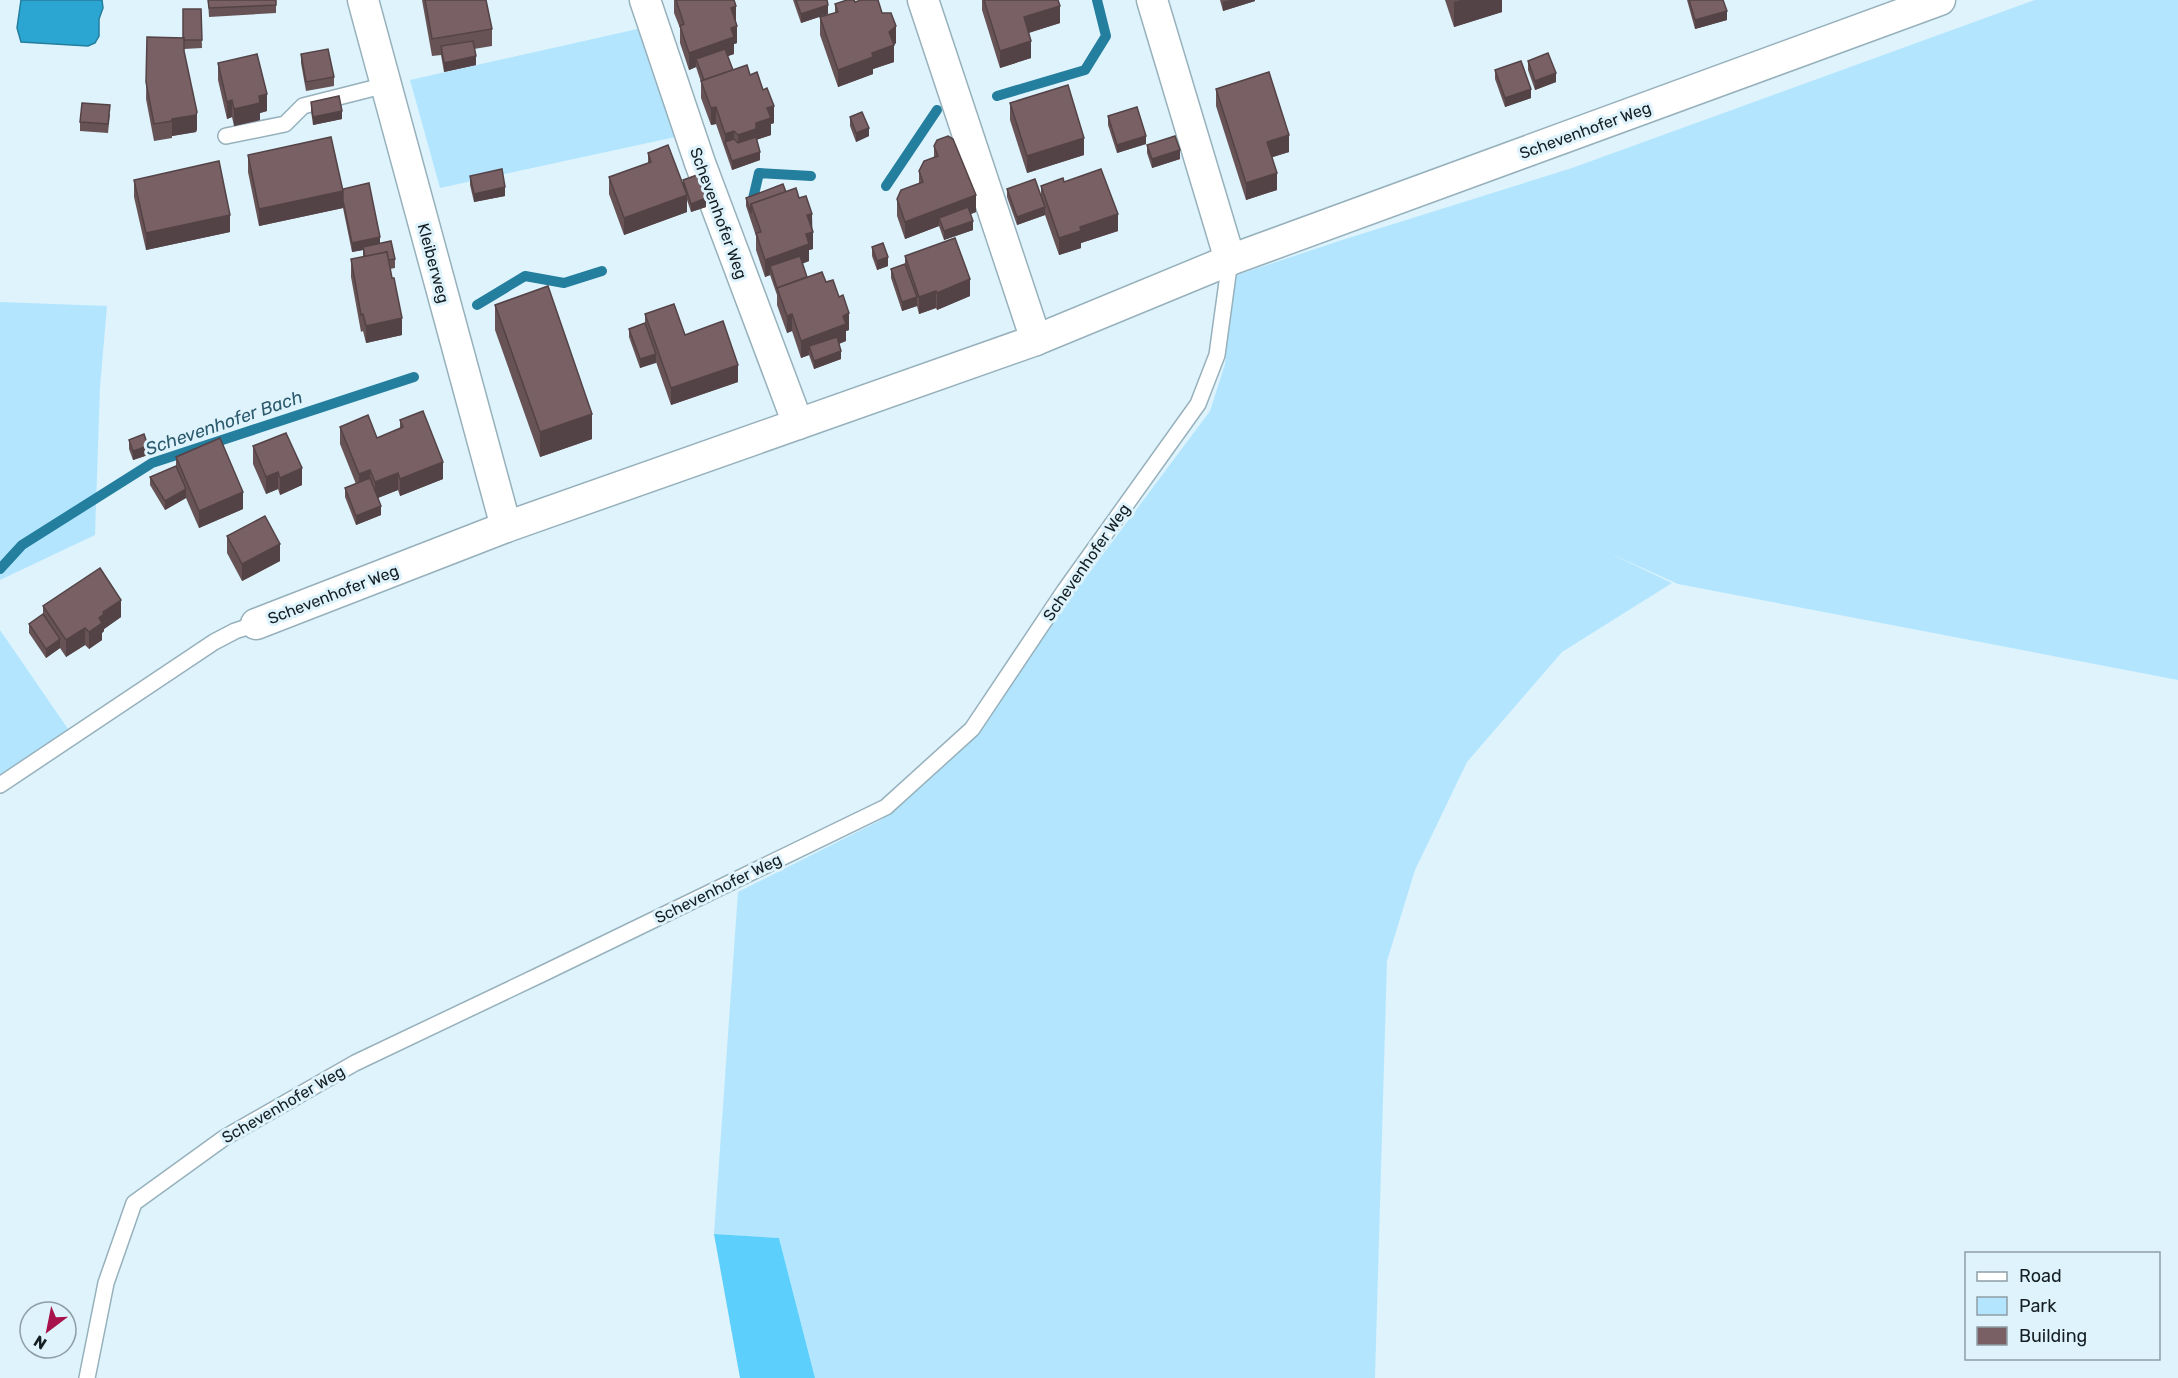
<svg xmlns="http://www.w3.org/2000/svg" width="2178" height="1378" font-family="Rubik,sans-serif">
<rect width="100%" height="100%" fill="#def3fc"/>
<!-- green -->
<g fill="#b3e6fe">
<polygon points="2035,0 2178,0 2178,680 1678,584 1607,552 1672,583 1562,652 1467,762 1415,870 1387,961 1375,1378 815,1378 779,1238 714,1234 738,892 881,820 978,733 1074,593 1210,411 1225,364 1234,276 1339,241 1572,168"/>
<polygon points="642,28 680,136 440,188 410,80"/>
<polygon points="0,302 107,306 100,387 95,535 0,580"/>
<polygon points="0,630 68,729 0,775"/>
</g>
<!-- forest -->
<polygon fill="#5dcffc" points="714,1234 779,1238 815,1378 740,1378"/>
<!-- water -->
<polygon fill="#2ba6d2" stroke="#247e9e" stroke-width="1.5" points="21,0 102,0 103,8 99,19 99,36 95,43 88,46 21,42 17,28"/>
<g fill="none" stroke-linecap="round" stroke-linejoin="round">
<!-- stream -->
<g stroke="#247e9e" stroke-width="10">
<polyline points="997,96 1085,70 1106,36 1097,0"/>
<polyline points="886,186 937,110"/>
<polyline points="752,203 759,173 811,176"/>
<polyline points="477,305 525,276 564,283 602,271"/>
<polyline points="0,569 22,545 152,463 414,377"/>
</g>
<!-- service casing -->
<g stroke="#97b1bc" stroke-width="18">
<g id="service">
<polyline points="226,136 285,124 303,106 386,85"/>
<polyline points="0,785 214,642 235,631 256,624"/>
<polyline points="87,1378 106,1283 134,1203 224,1138 355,1063 544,973 886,807 972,729 1065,590 1198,404 1217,355 1230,260"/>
</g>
</g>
<!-- minor casing -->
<g stroke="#97b1bc" stroke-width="33">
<g id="minor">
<polyline points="363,0 506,527"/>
<polyline points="645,0 700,163 798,424"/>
<polyline points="923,0 1036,340"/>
<polyline points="1152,0 1230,260"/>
<polyline points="256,624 506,527 1036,340 1230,260 1940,0"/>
</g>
</g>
<!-- service -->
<use href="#service" stroke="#fff" stroke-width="15"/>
<!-- minor -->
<use href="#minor" stroke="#fff" stroke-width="30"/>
</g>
<!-- wall -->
<g fill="#675356">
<polygon points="208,0 276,0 276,13 209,17"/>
<polygon points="422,0 486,0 492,29 492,46 474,49 476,65 444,72 441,55 432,56"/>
<polygon points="674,0 734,0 737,43 734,44 734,54 728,56 733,70 750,75 774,123 771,124 771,135 756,140 760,160 732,170 716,124 711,125 701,98 701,82 696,67 689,70 680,43 680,28 674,13"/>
<polygon points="793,0 827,0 828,14 801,23"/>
<polygon points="982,0 1058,0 1060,23 1029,33 1031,58 1000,68 982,10"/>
<polygon points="1220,0 1255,0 1255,1 1223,11"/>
<polygon points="1445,0 1502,0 1502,12 1454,27"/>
<polygon points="1687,0 1723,0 1727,20 1695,29"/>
<polygon points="855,2 882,13 896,43 894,45 894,62 873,69 873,74 838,87 820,35 820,17 835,13 835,4"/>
<polygon points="201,9 202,48 184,49 197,129 196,132 172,136 172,138 154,141 146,99 147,37 183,38"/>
<polygon points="301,54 334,77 334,86 306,91 301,63"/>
<polygon points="1528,61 1556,82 1535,90 1528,70"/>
<polygon points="218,63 267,111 260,113 260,120 234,126 232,117 227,119 218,80"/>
<polygon points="1495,70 1531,98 1505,107 1495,79"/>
<polygon points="1216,89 1289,152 1272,157 1277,190 1246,200 1216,106"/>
<polygon points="311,102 342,119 313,125 311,111"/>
<polygon points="1010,103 1084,155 1027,173 1010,120"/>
<polygon points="110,114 108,133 80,131 80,122"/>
<polygon points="1108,116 1146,144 1117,153 1108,125"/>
<polygon points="850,117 869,136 856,142 850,126"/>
<polygon points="1147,145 1180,159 1152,168 1147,153"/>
<polygon points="934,146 976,212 971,214 973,230 944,240 939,226 905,239 897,216 897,199 919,184 919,171 934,157"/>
<polygon points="648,153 683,184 683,180 706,207 691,212 687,200 687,212 624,235 609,194 609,177 648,163"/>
<polygon points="248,155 343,189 380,244 395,259 395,268 390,269 402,335 366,343 363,331 361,332 351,277 351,259 363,257 363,250 352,252 343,208 259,226 248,172"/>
<polygon points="470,176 505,196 474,202 470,185"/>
<polygon points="134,180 230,232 146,250 134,197"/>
<polygon points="1064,182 1118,231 1081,243 1081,248 1059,255 1045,215 1017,225 1007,197 1007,189 1041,194 1041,186"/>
<polygon points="786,192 799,198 812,214 813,249 809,250 809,261 802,264 807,277 826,282 849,330 846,331 846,341 839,344 841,359 814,369 809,355 801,358 792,331 787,333 777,305 777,295 770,275 765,277 756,250 756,236 746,206 746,198"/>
<polygon points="872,247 888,266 877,270 872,256"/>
<polygon points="905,256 970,296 937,310 936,308 919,314 917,306 902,311 891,278 891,269 905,264"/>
<polygon points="495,305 592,439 540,457 495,330"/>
<polygon points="645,314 685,335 738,382 671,405 656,362 640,368 629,337 629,329 645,323"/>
<polygon points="400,420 443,479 400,496 398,490 378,498 381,515 356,525 345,497 345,488 356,484 340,444 340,427 377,438 400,429"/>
<polygon points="129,440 148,455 133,460 129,449"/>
<polygon points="253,446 302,485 280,495 278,489 266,494 253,464"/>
<polygon points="176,457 243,509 199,528 186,498 165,510 150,485 150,477 176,466"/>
<polygon points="227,536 280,561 242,581 227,553"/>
<polygon points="43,606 121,617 104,629 104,631 102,633 102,640 89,649 85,645 66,657 60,648 46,658 29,633 29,624 43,614"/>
</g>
<!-- shaded-wall -->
<g fill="#544346">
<polygon points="1230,0 1255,0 1255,1 1223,11 1223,2"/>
<polygon points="1461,0 1502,0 1502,12 1454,27 1454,2"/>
<polygon points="828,5 828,14 801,23 801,14"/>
<polygon points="736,6 736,23 731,8"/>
<polygon points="1060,6 1060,23 1024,34 1024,17"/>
<polygon points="1727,11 1727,20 1695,29 1695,20"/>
<polygon points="737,26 737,43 734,44 734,54 699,66 696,59 696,67 689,70 689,53 731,28"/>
<polygon points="896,26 896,43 893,45 894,45 894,62 873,69 873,74 838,87 838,70 889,32"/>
<polygon points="1031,41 1031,58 1000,68 1000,51"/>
<polygon points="476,56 476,65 444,72 444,63"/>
<polygon points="1556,73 1556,82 1535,90 1535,81"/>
<polygon points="1531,89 1531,98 1505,107 1505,98"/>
<polygon points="267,94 267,111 260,113 260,120 234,126 234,109 259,96"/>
<polygon points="232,100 232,117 227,119 227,102"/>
<polygon points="774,106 774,123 771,124 771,135 756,140 738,152 738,135 756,123 767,108"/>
<polygon points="716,107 716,124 711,125 711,108"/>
<polygon points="342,111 342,119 313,125 313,117"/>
<polygon points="197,112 197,129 196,132 172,136 172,119"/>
<polygon points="869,128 869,136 856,142 856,133"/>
<polygon points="734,131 734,148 725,142 725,134"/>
<polygon points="1289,135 1289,152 1267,159 1267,142"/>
<polygon points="1146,136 1146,144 1117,153 1117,145"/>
<polygon points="1084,138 1084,155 1027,173 1027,156"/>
<polygon points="1180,150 1180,159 1152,168 1152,159"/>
<polygon points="760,152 760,160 732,170 732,161"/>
<polygon points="1277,173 1277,190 1246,200 1246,183"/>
<polygon points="505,187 505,196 474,202 474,194"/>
<polygon points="343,191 343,208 259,226 259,209"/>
<polygon points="687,195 687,212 624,235 624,218"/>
<polygon points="976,195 976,212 942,225 939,218 939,226 905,239 905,222"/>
<polygon points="706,198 706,207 691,212 691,204"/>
<polygon points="1045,207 1045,215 1017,225 1017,217"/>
<polygon points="812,214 812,231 807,215"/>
<polygon points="1118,214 1118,231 1081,243 1081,248 1059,255 1059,238 1080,227"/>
<polygon points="230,215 230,232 146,250 146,233"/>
<polygon points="973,221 973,230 944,240 944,231"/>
<polygon points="813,232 813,249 809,250 809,261 773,274 770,266 770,275 765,277 765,260 806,234"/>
<polygon points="380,237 380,246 363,247 363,250 352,252 352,243"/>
<polygon points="888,257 888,266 877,270 877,261"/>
<polygon points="970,279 970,296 937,310 937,293"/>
<polygon points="936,291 936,308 919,314 919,297"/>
<polygon points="917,297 917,306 902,311 902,302"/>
<polygon points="849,313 849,330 846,331 846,341 811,354 809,346 809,355 801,358 801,341 843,316"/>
<polygon points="792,314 792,331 787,333 787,316"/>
<polygon points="402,318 402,335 366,343 366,326"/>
<polygon points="841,351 841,359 814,369 814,361"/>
<polygon points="656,354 656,363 640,368 640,359"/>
<polygon points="738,365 738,382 671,405 671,388"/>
<polygon points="592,414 592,439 540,457 540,432"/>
<polygon points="148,446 148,455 133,460 133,451"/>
<polygon points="443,462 443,479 400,496 400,479"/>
<polygon points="302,468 302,485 280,495 280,478"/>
<polygon points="370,470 370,487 359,491 359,474"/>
<polygon points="278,472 278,489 266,494 266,477"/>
<polygon points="398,473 398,490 375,499 375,482"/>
<polygon points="186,489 186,498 165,510 165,501"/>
<polygon points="243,492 243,509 199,528 199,511"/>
<polygon points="381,506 381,515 356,525 356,516"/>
<polygon points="280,544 280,561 242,581 242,564"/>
<polygon points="121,600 121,617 104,629 104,631 102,633 102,640 89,649 89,632 103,612"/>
<polygon points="85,628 85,645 66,657 66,640"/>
<polygon points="60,639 60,648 46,658 46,649"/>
</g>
<!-- building -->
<g fill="#786064" stroke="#544346" stroke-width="1.5">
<polygon points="208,0 276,0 276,5 209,8"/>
<polygon points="425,0 486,0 492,29 432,39"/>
<polygon points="676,0 734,0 736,6 731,8 737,26 731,28 734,37 689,53 680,26 684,24"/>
<polygon points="796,0 827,0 828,5 801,14"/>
<polygon points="847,0 854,0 855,2 861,0 878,0 882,13 891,13 896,26 889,32 894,45 872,53 873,57 838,70 820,17 838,12 835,4"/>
<polygon points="984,0 1058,0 1060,6 1024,17 1031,41 1000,51"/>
<polygon points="1689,0 1723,0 1727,11 1695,20"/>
<polygon points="183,9 201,9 202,40 184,40 184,38 183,38"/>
<polygon points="147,37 184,38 184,51 197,112 196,115 172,119 172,121 154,124 146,82"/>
<polygon points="473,41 476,56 444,63 441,46"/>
<polygon points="328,49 334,77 306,82 301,54"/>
<polygon points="725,49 733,70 704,80 696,59"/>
<polygon points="1548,53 1556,73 1535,81 1528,61"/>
<polygon points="257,54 267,94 259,96 260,103 234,109 232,100 227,102 218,63"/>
<polygon points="1521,61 1531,89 1505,98 1495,70"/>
<polygon points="747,65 750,75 757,72 763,90 767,88 774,106 767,108 771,118 756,123 756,129 738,135 734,131 725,134 716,107 711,108 701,81"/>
<polygon points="1269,72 1289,135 1267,142 1277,173 1246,183 1216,89"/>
<polygon points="1068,85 1084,138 1027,156 1010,103"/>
<polygon points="339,96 342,111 313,117 311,102"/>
<polygon points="82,103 110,105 108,124 80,122"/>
<polygon points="1137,107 1146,136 1117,145 1108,116"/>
<polygon points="862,112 869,128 856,133 850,117"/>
<polygon points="948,136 953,139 976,195 905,222 897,199 901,190 923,182 919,171 924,161 938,156 934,146 937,140"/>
<polygon points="1175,136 1180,150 1152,159 1147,145"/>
<polygon points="331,137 343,191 259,209 248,155"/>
<polygon points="756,137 760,152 732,161 725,142 734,139 738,143"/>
<polygon points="668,145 687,195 624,218 609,177 651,162 648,153"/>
<polygon points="219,161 230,215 146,233 134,180"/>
<polygon points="502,169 505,187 474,194 470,176"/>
<polygon points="1101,169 1118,214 1080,227 1081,231 1059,238 1041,186 1063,178 1064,182"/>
<polygon points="697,175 706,198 691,204 683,180"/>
<polygon points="1035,179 1045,207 1017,217 1007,189"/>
<polygon points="369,183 380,237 352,243 343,201 343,189"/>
<polygon points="783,184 786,192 751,204 751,213 746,198"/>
<polygon points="796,188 799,198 806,196 812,214 807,215 813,232 806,234 809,244 765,260 756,233 761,232 751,204"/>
<polygon points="968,207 973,221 944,231 939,218"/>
<polygon points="955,238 970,279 937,293 936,291 919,297 905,256"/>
<polygon points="391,241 395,259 388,260 387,252 365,257 363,247"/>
<polygon points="883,243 888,257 877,261 872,247"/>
<polygon points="387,252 392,278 394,278 402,318 366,326 363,314 361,315 351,259"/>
<polygon points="800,256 807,277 777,288 770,266"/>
<polygon points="905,264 917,297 902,302 891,269"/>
<polygon points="822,272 826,282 833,280 839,297 843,295 849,313 843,316 846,324 801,341 792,314 787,316 777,288"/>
<polygon points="548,286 592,414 540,432 495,305"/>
<polygon points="674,304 685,335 723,321 738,365 671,388 645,314"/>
<polygon points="645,323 656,354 640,359 629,329"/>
<polygon points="837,337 841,351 814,361 809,346"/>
<polygon points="423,411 443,462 400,479 398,473 375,482 370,470 359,474 340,427 368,415 377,438 403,427 400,420"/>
<polygon points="286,433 302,468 280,478 278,472 266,477 253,446"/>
<polygon points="144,434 148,446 133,451 129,440"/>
<polygon points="220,438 243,492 199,511 176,457"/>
<polygon points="176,466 186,489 165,501 150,477"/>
<polygon points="370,478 381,506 356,516 345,488"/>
<polygon points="265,516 280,544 242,564 227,536"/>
<polygon points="100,568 121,600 103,612 104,614 99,618 102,623 89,632 85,628 66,640 43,606"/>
<polygon points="43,614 60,639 46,649 29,624"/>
</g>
<g text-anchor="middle" stroke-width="6" stroke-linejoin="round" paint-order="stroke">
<!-- street labels -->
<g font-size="16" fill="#151f23" stroke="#def3fc">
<text transform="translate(1585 130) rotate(-20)" y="6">Schevenhofer Weg</text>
<text transform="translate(719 213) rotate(70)" y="6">Schevenhofer Weg</text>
<text transform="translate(434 263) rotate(75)" y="6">Kleiberweg</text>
<text transform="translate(1086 562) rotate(-55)" y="6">Schevenhofer Weg</text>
<text transform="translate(333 594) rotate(-21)" y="6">Schevenhofer Weg</text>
<text transform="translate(718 888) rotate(-26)" y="6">Schevenhofer Weg</text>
<text transform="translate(283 1104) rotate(-30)" y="6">Schevenhofer Weg</text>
</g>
<!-- water labels -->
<g font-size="18" font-style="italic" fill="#2b5a6d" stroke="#def3fc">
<text transform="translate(224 423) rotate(-19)" y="6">Schevenhofer Bach</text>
</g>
</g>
<!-- legend -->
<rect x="1965" y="1252" width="195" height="108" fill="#def3fc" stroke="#8e9ea5" stroke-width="1.5"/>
<rect x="1977" y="1272" width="30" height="9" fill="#ffffff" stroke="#8e9ea5" stroke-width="1.5"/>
<text x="2019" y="1282" font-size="18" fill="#151f23">Road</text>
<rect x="1977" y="1297" width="30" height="18" fill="#b3e6fe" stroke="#8e9ea5" stroke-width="1.5"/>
<text x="2019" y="1312" font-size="18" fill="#151f23">Park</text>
<rect x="1977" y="1327" width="30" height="18" fill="#786064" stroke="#8e9ea5" stroke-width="1.5"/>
<text x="2019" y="1342" font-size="18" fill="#151f23">Building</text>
<!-- north arrow -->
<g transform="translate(48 1330) rotate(212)"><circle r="28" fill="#def3fc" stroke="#8e9ea5" stroke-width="1.5"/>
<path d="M0-4.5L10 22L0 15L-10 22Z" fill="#a7134b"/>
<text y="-9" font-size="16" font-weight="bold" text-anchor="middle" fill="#151f23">N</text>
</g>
</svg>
